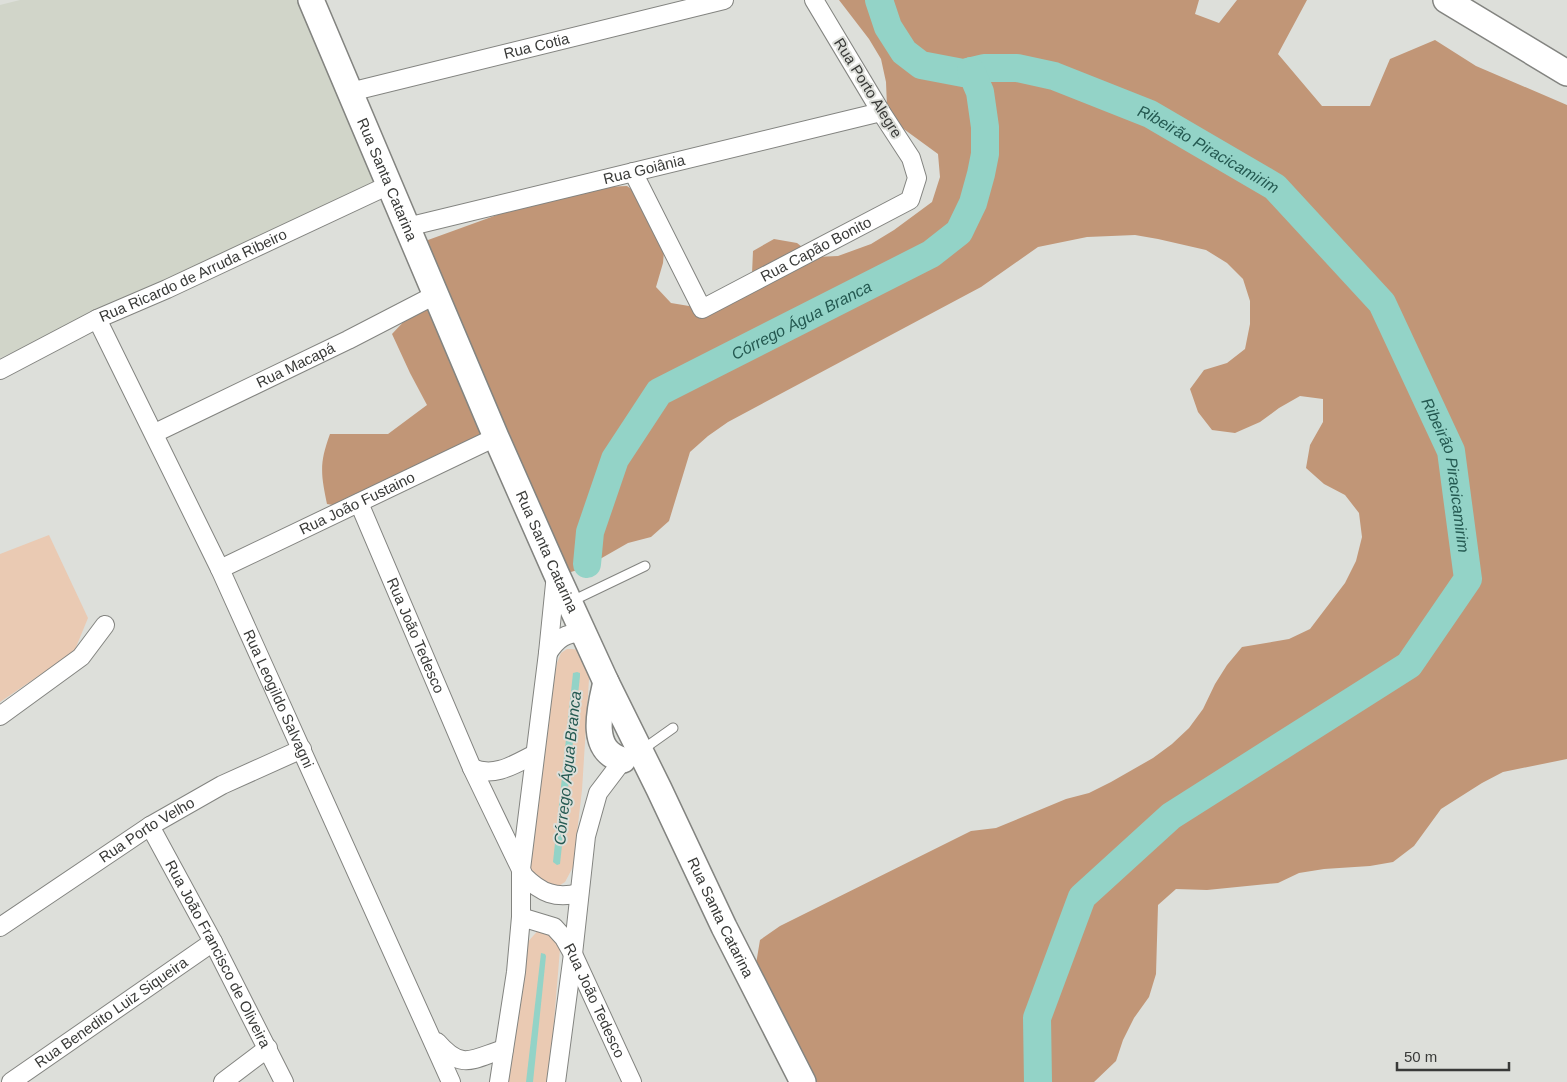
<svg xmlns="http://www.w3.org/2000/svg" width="1567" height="1082" font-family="Arial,sans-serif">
<rect width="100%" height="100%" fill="#dddfda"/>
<!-- built -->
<polygon fill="#d1d5c9" points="20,0 305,0 393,182 0,358 0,5"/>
<!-- green -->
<g fill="#eacab3">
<polygon points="49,535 88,618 74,652 0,702 0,554"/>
<path d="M567 649C581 649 583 651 590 663L582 790 573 867 565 882 557 887 528 876 551 694 557 663 561 653Z"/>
<polygon points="542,926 561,937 549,1082 506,1082 525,945"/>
</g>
<!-- forest -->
<path fill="#c19677" d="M839 0H1199L1195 14 1219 23 1237 0H1307L1278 54 1322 106H1370L1390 59 1435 40 1476 66 1567 105V759L1503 772 1482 783 1441 809 1414 846 1393 862 1370 866 1324 869 1299 873 1278 883 1207 890 1176 889 1158 905 1156 974 1149 997 1134 1018 1123 1040 1116 1061 1094 1082H792L756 964 760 940 780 926 971 831 996 828 1066 799 1089 793 1111 782 1153 758 1172 744 1189 728 1203 709 1215 684 1227 665 1242 647 1289 639 1310 629 1345 583 1356 561 1362 537 1359 513 1345 495 1324 484 1306 468 1310 445 1323 422V399L1300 396 1279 408 1260 422 1235 433 1212 430 1198 412 1190 389 1204 370 1227 363 1245 349 1250 324V301L1243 279 1227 263 1206 250 1158 239 1135 235 1087 237 1038 247 981 287 728 422 708 436 690 452 669 521 651 537 628 543 586 567 565 574 480 436 350 508 327 504C321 474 319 464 330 434H388L427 405 410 373 392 334 409 316 427 302 413 257 428 240 527 204 604 187 627 186 648 201 665 240 663 263 656 287 671 303 695 307 752 274 753 251 774 239 797 243 815 257 838 256 871 244 894 230 932 202 940 177 938 154 901 127 887 107 886 82 881 59 869 39Z"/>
<!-- water -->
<g fill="#93d3c7">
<polygon points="577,672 580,673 580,676 560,864 557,865 553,862 573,673"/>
<polygon points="541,953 545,954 546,956 533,1082 526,1082"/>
</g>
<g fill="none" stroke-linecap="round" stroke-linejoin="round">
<!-- river -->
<g stroke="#93d3c7" stroke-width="28">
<path id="s1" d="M879 0 888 27 904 52 921 65 963 73 984 68H1017L1054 76 1150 114 1275 187 1382 303 1451 451 1468 579 1409 665 1171 816 1082 897 1037 1018 1038 1082"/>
<path id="s2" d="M587 564 590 532 615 459 659 392 931 254 959 232 973 203 981 174 985 154V127L980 92 971 71"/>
</g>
<!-- lane casing -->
<g stroke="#838480" stroke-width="11">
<g id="lane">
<polyline points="572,601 645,566"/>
<polyline points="642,750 673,728"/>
</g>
</g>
<!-- street casing -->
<g stroke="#838480" stroke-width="20">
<g id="street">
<path id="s3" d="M350 92 724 0"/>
<path id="s4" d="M633 172 702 309 910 200 917 178 911 158 881 112 814 0"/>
<path id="s5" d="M407 227 881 112"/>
<path id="s6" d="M97 319 220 569 451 1082"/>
<path id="s7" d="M0 370 97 319 167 289 389 185"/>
<path id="s8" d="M155 433 348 340 435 295"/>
<path id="s9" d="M359 503 472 768 524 876C541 893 556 899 579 893"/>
<path id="s10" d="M220 569 496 437"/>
<path d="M548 653C557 639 566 632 583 633"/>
<polyline points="0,716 81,657 105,625"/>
<path d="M472 768C495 778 515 764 535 754"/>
<path id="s11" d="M150 826 213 942 284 1082"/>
<path id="s12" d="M521 917 554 927 564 938 573 954 632 1082"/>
<path id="s13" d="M0 927 150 826 222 785 302 749"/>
<path d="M437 1042C462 1071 472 1059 504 1049"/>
<path id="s14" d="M11 1082 213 942"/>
<polyline points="223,1082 268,1048"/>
<polyline points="499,1082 516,972 521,917 521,869 548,653 556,574"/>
<polyline points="556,1082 573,954 586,836 598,793 623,760 632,755"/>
</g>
</g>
<!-- secondary casing -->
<g stroke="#838480" stroke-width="28">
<g id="secondary">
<path id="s15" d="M311 0 496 437 556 573 606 682 659 789 724 927 803 1082"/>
<polyline points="1446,0 1567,73"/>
<path d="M606 682C600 708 588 751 623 760"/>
</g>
</g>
<!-- lane -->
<use href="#lane" stroke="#fff" stroke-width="9"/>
<!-- street -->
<use href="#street" stroke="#fff" stroke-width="18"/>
<!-- secondary -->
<use href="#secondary" stroke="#fff" stroke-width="25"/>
</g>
<g text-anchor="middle" stroke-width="4" stroke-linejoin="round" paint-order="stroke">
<!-- street labels -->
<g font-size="15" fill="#393a38" stroke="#dddfda">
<text dy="5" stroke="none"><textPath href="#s3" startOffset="192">Rua Cotia</textPath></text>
<text transform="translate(868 88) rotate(58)" y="5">Rua Porto Alegre</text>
<text dy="5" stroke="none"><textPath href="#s5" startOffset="244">Rua Goiânia</textPath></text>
<text dy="5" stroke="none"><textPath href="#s15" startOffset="195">Rua Santa Catarina</textPath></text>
<text dy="5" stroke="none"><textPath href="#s4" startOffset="282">Rua Capão Bonito</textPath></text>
<text dy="5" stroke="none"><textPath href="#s7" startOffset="215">Rua Ricardo de Arruda Ribeiro</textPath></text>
<text dy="5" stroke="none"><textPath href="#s8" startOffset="156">Rua Macapá</textPath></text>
<text dy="5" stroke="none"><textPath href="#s10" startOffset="152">Rua João Fustaino</textPath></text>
<text dy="5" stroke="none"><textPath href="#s15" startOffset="600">Rua Santa Catarina</textPath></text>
<text dy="5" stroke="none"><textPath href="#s9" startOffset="144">Rua João Tedesco</textPath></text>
<text dy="5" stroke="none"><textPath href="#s6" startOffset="421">Rua Leogildo Salvagni</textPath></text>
<text dy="5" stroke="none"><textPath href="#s13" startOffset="176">Rua Porto Velho</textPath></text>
<text dy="5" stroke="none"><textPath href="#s15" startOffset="1005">Rua Santa Catarina</textPath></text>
<text dy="5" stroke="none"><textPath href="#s11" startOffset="145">Rua João Francisco de Oliveira</textPath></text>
<text dy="5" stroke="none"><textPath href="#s12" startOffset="119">Rua João Tedesco</textPath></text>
<text dy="5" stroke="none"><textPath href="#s14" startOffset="122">Rua Benedito Luiz Siqueira</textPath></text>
</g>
<!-- water labels -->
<g font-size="16" font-style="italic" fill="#245951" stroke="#dddfda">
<text dy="6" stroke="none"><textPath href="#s1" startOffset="386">Ribeirão Piracicamirim</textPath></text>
<text dy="6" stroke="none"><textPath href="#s2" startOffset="349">Córrego Água Branca</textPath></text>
<text dy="6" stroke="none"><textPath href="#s1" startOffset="806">Ribeirão Piracicamirim</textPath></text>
<text transform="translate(567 768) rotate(-84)" y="6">Córrego Água Branca</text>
</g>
</g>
<!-- scale -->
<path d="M1397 1062v8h112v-8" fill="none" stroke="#393a38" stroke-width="2.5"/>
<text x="1404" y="1062" font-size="15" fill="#393a38" stroke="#dddfda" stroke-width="4" paint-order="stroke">50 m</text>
</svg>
